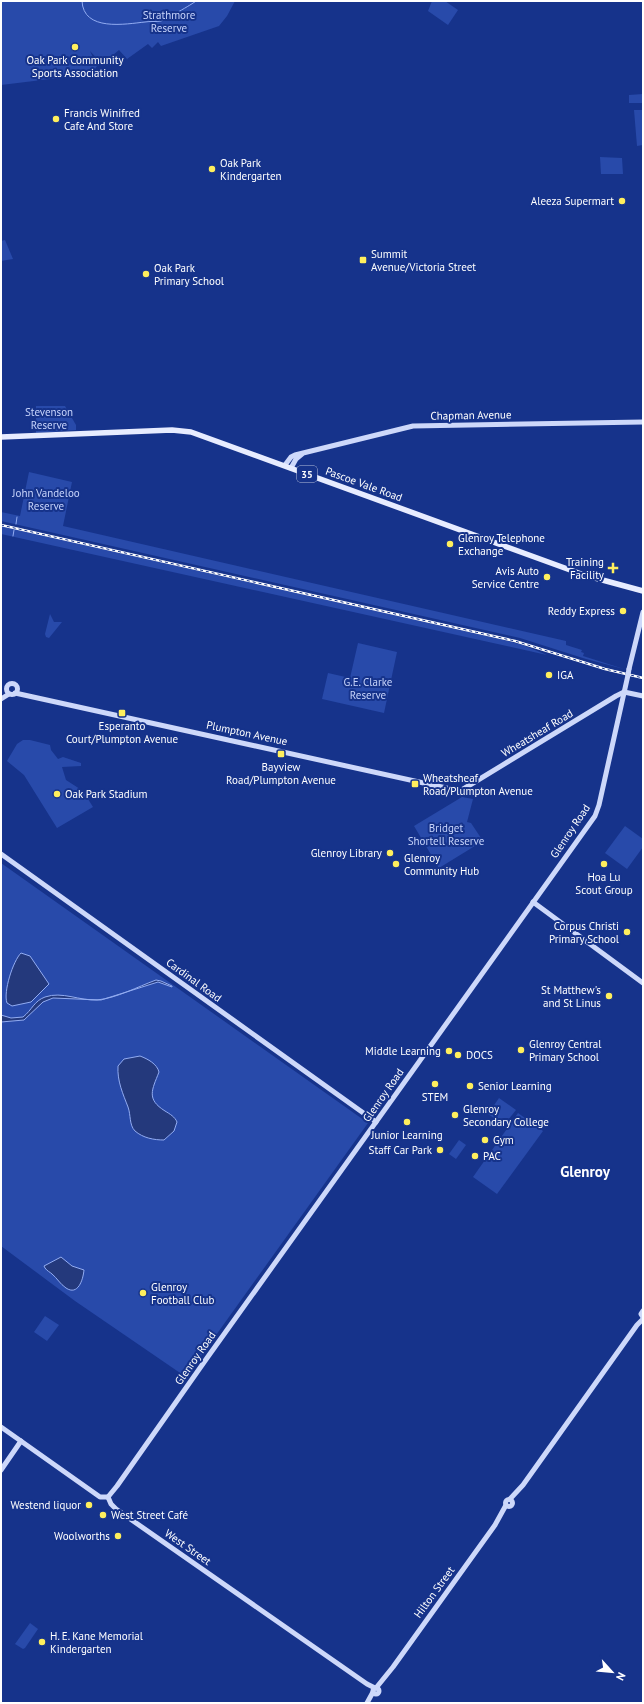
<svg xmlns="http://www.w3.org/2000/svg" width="644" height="1704" font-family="'PT Sans',sans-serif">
<rect width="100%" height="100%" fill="#16338b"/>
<!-- green -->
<g fill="#284aaa">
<polygon points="1,1 235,1 227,16 219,26 161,46 158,42 152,48 148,44 127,59 119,50 102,64 90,51 97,66 93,72 83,75 1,85"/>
<polygon points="432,1 445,1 458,10 448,25 428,11"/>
<polygon points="643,94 643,103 629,103 629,95"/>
<polygon points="634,110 643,110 643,145 637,146"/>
<polygon points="600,157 622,158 623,174 601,174"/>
<polygon points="5,240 13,259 1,261 1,241"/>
<polygon points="36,406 65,406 76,425 76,430 36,433"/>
<polygon points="29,472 72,482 63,526 566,641 566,645 582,650 581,652 584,653 583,656 624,669 586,659 520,638 1,521 1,512 20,516"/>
<polygon points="1,526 504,640 523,645 547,655 1,534"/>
<polygon points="50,614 54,622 62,622 49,638 46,637 45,634"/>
<polygon points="358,643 397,652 384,713 322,699 328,673 350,678"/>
<polygon points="23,740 30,740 50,745 51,750 58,759 63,757 81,763 81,766 62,767 66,780 83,791 93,807 57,828 24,775 7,761 17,744"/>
<polygon points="462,797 473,799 467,822 471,823 483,841 439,868 414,826"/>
<polygon points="625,826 643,839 643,847 627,869 605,853"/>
<polygon points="1,863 368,1123 186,1377 75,1301 1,1246"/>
<polygon points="499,1098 516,1110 504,1125 488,1114"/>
<polygon points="518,1113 543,1131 497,1194 473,1177"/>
<polygon points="459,1140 466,1145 456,1159 449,1154"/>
<polygon points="45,1316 59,1325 47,1341 34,1332"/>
<polygon points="30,1623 38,1629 25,1648 23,1649 15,1644"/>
</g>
<!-- water -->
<g fill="#24397c" stroke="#92acf2">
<path d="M21 953 30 956 49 984 31 1002 12 1006 7 1003C3 992 13 961 21 953Z"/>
<path d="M156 980 161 981 172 986V987L158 982 101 1000 53 998 43 1002 24 1020 1 1022V1015L11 1018 23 1017C32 1010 34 1001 45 997 62 991 80 1001 97 1000 117 998 137 987 156 980Z"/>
<path d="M140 1056C148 1059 157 1064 159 1072 152 1090 146 1099 165 1111 170 1114 175 1117 177 1122L174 1131 164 1140C154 1140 143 1138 135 1131 129 1125 131 1115 128 1107 123 1094 117 1081 118 1066L124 1059Z"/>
<path d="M61 1257 72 1266 84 1270C83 1280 78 1296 66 1288 60 1284 57 1278 52 1274 50 1272 47 1271 45 1268L44 1266Z"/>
</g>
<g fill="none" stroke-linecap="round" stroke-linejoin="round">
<!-- stream -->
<g stroke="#92acf2" stroke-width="1">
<path d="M82 1C83 32 126 24 145 22 150 21 156 22 161 21 164 20 193 4 196 1"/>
<polyline points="16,524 17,517"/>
<polyline points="13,536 14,530"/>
</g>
<!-- secondary -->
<g stroke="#cdd8fa" stroke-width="5">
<polyline points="285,465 291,457 295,455 413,426 643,422"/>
<polyline points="291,468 296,459 302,454"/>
<polyline points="629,669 643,612"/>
<circle cx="12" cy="689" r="5.5"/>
<polyline points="624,692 643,696"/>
<polyline points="15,693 460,791 616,696 624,692"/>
<polyline points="1,699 9,694"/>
<polyline points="1,854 376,1122"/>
<polyline points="533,902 643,983"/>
<polyline points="643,1311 641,1314 643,1317"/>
<polyline points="1,1427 100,1497 108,1497"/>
<polyline points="1,1470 21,1441"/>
<polyline points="108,1497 117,1486 207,1358 595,816 599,805 628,675"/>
<polyline points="108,1497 111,1504 116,1509 367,1684 375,1688"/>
<polyline points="510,1499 523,1485 637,1325 643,1319"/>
<circle cx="509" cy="1503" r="3.5"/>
<polyline points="376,1688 393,1667 495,1525 506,1505"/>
<circle cx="376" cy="1691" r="3"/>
<polyline points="367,1703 373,1692"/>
</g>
<!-- primary -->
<polyline stroke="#e7ecff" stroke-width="5.5" points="1,437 172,430 191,432 584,575 643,591"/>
<!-- rail casing -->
<g stroke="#fff" stroke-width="2.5">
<polyline id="rail" points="1,525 515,641 605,669 643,678"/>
</g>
<!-- rail -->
<use href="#rail" stroke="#16338b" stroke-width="1" stroke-dasharray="3" stroke-linecap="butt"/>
<!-- secondary-bridge -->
<polyline stroke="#cdd8fa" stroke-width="5" points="628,675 629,669"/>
</g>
<!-- markers -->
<g fill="#ffef5d" stroke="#16338b" stroke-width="1.5">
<circle cx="75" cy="47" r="4"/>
<circle cx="56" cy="119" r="4"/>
<circle cx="212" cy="169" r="4"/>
<circle cx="622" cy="201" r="4"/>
<rect x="359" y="256" width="8" height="8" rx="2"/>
<circle cx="146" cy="274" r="4"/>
<circle cx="450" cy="544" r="4"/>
<path d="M611 562h4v4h4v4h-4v4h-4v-4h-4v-4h4z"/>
<circle cx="547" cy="577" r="4"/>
<circle cx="623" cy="611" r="4"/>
<circle cx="549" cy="675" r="4"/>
<rect x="118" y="709" width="8" height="8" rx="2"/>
<rect x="277" y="750" width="8" height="8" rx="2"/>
<rect x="411" y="780" width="8" height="8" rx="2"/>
<circle cx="57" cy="794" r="4"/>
<circle cx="390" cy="853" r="4"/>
<circle cx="396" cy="864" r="4"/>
<circle cx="604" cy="864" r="4"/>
<circle cx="627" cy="932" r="4"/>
<circle cx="609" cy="996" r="4"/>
<circle cx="521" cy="1050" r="4"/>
<circle cx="449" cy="1051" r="4"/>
<circle cx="458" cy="1055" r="4"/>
<circle cx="435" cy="1084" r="4"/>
<circle cx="470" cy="1086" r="4"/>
<circle cx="455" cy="1115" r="4"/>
<circle cx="407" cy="1122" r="4"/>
<circle cx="485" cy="1140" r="4"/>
<circle cx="440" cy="1150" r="4"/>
<circle cx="475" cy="1156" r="4"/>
<circle cx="143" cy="1293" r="4"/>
<circle cx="89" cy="1505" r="4"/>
<circle cx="103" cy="1515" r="4"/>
<circle cx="118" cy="1536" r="4"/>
<circle cx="42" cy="1642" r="4"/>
</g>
<g text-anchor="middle" stroke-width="4" stroke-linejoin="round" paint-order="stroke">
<!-- shield labels -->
<rect fill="#16338b" stroke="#b9c2dc" stroke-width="1" x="297" y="466" width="20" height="16" rx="3"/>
<g font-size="10" font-weight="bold" fill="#fff">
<text x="307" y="478">35</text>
</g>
<!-- park labels -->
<g font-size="11" fill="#c6d3fb" stroke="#16338b">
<text x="169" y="19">Strathmore<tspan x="169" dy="13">Reserve</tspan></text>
<text x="49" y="416">Stevenson<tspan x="49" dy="13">Reserve</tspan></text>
<text x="46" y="497">John Vandeloo<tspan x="46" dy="13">Reserve</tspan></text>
<text x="368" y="686">G.E. Clarke<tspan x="368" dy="13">Reserve</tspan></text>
<text x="446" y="832">Bridget<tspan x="446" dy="13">Shortell Reserve</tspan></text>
</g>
<!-- poi labels -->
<g font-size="11" fill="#fff" stroke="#16338b" text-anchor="start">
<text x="75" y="64" text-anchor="middle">Oak Park Community<tspan x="75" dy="13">Sports Association</tspan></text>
<text x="64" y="117">Francis Winifred<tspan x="64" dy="13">Cafe And Store</tspan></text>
<text x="220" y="167">Oak Park<tspan x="220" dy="13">Kindergarten</tspan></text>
<text x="614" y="205" text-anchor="end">Aleeza Supermart</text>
<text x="371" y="258">Summit<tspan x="371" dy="13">Avenue/Victoria Street</tspan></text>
<text x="154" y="272">Oak Park<tspan x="154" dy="13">Primary School</tspan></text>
<text x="458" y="542">Glenroy Telephone<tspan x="458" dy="13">Exchange</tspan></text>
<text x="604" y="566" text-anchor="end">Training<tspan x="604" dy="13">Facility</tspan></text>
<text x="539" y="575" text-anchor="end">Avis Auto<tspan x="539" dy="13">Service Centre</tspan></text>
<text x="615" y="615" text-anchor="end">Reddy Express</text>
<text x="557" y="679">IGA</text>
<text x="122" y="730" text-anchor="middle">Esperanto<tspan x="122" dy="13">Court/Plumpton Avenue</tspan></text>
<text x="281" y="771" text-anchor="middle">Bayview<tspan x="281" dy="13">Road/Plumpton Avenue</tspan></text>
<text x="423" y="782">Wheatsheaf<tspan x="423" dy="13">Road/Plumpton Avenue</tspan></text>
<text x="65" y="798">Oak Park Stadium</text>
<text x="382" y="857" text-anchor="end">Glenroy Library</text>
<text x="404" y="862">Glenroy<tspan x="404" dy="13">Community Hub</tspan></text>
<text x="604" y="881" text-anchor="middle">Hoa Lu<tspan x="604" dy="13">Scout Group</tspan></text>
<text x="619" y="930" text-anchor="end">Corpus Christi<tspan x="619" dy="13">Primary School</tspan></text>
<text x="601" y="994" text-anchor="end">St Matthew's<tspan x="601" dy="13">and St Linus</tspan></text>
<text x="529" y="1048">Glenroy Central<tspan x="529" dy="13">Primary School</tspan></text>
<text x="441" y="1055" text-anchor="end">Middle Learning</text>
<text x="466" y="1059">DOCS</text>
<text x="478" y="1090">Senior Learning</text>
<text x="435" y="1101" text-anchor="middle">STEM</text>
<text x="463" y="1113">Glenroy<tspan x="463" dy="13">Secondary College</tspan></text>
<text x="407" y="1139" text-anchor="middle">Junior Learning</text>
<text x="493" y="1144">Gym</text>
<text x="432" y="1154" text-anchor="end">Staff Car Park</text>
<text x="483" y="1160">PAC</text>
<text x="151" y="1291">Glenroy<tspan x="151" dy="13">Football Club</tspan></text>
<text x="81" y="1509" text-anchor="end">Westend liquor</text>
<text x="111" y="1519">West Street Café</text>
<text x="110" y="1540" text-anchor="end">Woolworths</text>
<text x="50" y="1640">H. E. Kane Memorial<tspan x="50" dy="13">Kindergarten</tspan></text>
</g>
<!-- street labels -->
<g font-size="11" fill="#fff" stroke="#16338b">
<text transform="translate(471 415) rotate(-1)" y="4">Chapman Avenue</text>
<text transform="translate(364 484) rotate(20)" y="4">Pascoe Vale Road</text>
<text transform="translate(247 733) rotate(12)" y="4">Plumpton Avenue</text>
<text transform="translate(537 733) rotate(-31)" y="4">Wheatsheaf Road</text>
<text transform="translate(570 831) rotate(-56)" y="4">Glenroy Road</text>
<text transform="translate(194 980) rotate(36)" y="4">Cardinal Road</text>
<text transform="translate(383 1095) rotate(-55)" y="4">Glenroy Road</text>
<text transform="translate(195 1358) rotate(-55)" y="4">Glenroy Road</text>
<text transform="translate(188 1547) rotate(35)" y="4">West Street</text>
<text transform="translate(434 1592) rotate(-54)" y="4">Hilton Street</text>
</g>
<!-- district labels -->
<g font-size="15" font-weight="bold" fill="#fff" stroke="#16338b">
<text x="585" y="1177">Glenroy</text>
</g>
</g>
<!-- border -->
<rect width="644" height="1704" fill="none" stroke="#ffffff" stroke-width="4"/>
<!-- north arrow -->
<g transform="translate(612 1672) rotate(117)" stroke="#16338b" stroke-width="3" paint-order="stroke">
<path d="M0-3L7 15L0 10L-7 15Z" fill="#ffffff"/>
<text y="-6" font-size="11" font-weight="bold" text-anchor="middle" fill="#ffffff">N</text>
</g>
</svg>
